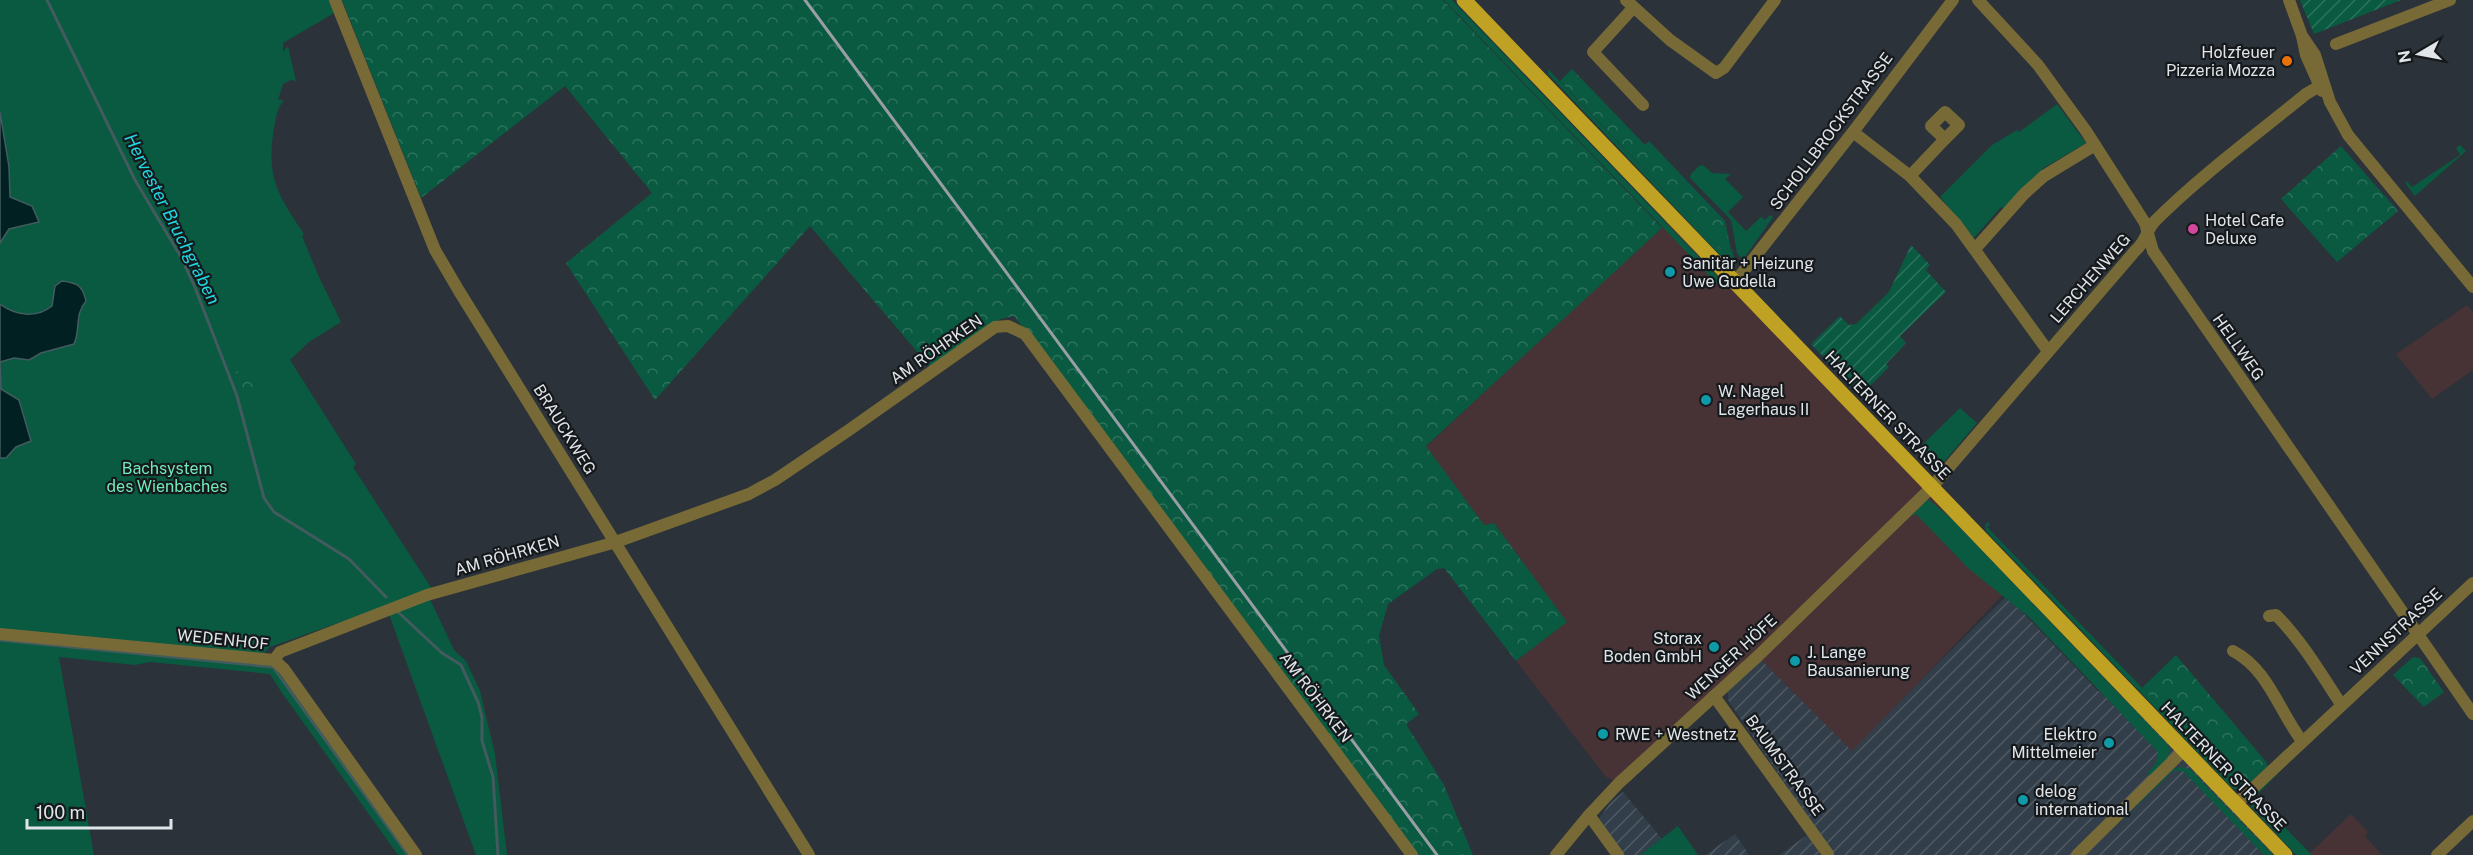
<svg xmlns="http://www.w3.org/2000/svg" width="2473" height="855" font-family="'Public Sans',sans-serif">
<defs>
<pattern id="industrial-furrows" width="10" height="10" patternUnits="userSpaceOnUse" patternTransform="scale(1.5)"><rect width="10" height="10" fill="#323e49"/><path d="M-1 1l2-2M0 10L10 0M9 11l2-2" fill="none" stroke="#4f5a63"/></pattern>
<pattern id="forest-crowns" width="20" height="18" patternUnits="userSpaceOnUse" patternTransform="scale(1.5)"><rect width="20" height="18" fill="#095a40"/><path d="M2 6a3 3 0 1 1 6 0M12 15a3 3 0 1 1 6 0" fill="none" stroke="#2d725c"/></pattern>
<pattern id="garden-furrows" width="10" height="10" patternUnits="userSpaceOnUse" patternTransform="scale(1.5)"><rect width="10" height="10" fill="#095a40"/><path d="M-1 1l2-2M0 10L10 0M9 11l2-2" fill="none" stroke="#2d725c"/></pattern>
</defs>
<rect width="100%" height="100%" fill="#2b3239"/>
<!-- commercial -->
<g fill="#473235">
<polygon points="1672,216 2019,578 1852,752 1760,659 1619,783 1606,777 1516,661 1566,621 1494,523 1484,525 1426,447"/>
<polygon points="2467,305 2473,312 2473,370 2432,399 2396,354"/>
<polygon points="2351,814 2368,832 2365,836 2382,855 2312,855 2310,853"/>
</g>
<!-- industrial -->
<g fill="url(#industrial-furrows)">
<polygon points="2007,596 2098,691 2122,699 2128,691 2285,855 1833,855 1728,700 1728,690 1760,659 1852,751 1933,668"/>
<polygon points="1623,792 1662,839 1640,855 1623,855 1598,820 1610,803"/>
<polygon points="1735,834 1749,855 1705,855"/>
<polygon points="1807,835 1821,855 1779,855"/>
</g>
<!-- green -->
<g fill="#095a40">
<path d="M0 0H331L336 12 283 43V52L288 46 296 81 291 80 283 84 278 100H284C276 110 275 122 273 135 267 181 280 197 304 234L302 236 319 277 341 322 309 342 290 360 356 464 353 467 432 589 429 597 454 650 466 661 480 691 495 754 507 855H476L386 606 270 647 263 654 0 632Z"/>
<polygon points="1444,0 1452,0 1722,281 1723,290"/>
<polygon points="1548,69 1718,247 1723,250 1731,251 1732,248 1735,266 1720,255 1548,74"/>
<polygon points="2057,104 2086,143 2042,169 2044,173 2005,209 2001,207 1974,238 1940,197 1992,145 2017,130 2019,132"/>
<polygon points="2460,145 2466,151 2415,196 2405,183 2407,181 2412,187 2460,155 2456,148"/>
<polygon points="1703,165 1712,173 1731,174 1725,179 1743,197 1728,212 1746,231 1761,217 1765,220 1770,215 1773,217 1743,260 1737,253 1731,220 1690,178 1691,174 1699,166"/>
<polygon points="1960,408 1977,423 1938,469 1918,449"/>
<polygon points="1928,499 1952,519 2168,745 2170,751 2166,761 2152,776 2147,774 2156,763 2158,752 2029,617 1969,569 1916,514 1909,518"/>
<polygon points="1988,522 1990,524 1987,527 2234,783 2244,784 2267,763 2268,766 2245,787 2237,790 2232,788 1986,531 1985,525"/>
<polygon points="0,637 273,664 413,855 398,855 280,690 270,674 150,662 135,665 59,657 94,855 0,855"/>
<polygon points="2291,760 2255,797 2312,855 2296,855 2251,807 2250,797"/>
<polygon points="2181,767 2190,769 2273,855 2264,855 2183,771 2173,771 2115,827 2172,770"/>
<polygon points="1678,826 1698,855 1640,855"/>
</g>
<!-- forest -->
<g fill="url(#forest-crowns)">
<polygon points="342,0 1443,0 1662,228 1426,446 1484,525 1494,523 1567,622 1516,661 1444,568 1437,569 1388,604 1379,636 1384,665 1419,714 1406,724 1444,785 1473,855 1416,855 1058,372 1014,316 1000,319 931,368 810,226 655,400 566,263 652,193 565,86 421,198"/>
<polygon points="1572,69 1645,145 1649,141 1725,221 1731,250 1727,252 1718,247 1560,81"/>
<polygon points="2341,146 2398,211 2337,262 2281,199"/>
<polygon points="252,365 262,388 240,398 231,374"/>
<polygon points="2176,655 2267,763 2244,784 2234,783 2142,688"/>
<polygon points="2413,657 2420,658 2444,692 2424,707 2393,675"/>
</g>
<!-- garden -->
<g fill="url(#garden-furrows)">
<polygon points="2300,0 2401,0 2314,34"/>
<polygon points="1911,245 1930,265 1926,270 1946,292 1900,336 1906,343 1886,364 1889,367 1861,395 1811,344 1840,316 1849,325 1856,324 1889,292"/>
</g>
<!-- water -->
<g fill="#002022" stroke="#435b5e" stroke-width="1.5">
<polygon points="0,112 9,167 10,197 32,206 39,222 9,229 0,243"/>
<path d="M62 281C78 283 82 285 86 301 74 315 81 329 74 344L41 353 29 360 14 358 0 362 1 389 19 400 31 441 16 447 6 458H0V304C15 315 36 319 52 306L55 286Z"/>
</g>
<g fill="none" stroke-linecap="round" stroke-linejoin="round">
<!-- stream -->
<g stroke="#435b5e" stroke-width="3">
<polyline points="47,0 135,180 181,257 194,285 237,396 264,498 274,512 349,559 386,597"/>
<polyline points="398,612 442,653 461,665 478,702 482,717 482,741 493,777 498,855"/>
<polyline points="0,640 273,667 408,855"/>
</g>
<!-- minor -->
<g stroke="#786a37" stroke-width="12">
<polyline points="335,0 435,250 459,291 809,855"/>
<polyline points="1626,0 1670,40 1716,73 1724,68 1775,0"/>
<polyline points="1978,0 2038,65 2086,131 2145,223 2153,251 2473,714"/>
<polyline points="2289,0 2302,36 2306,55 2322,91"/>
<polyline points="1633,8 1593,52 1643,105"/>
<polyline points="2302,36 2315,55 2330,102 2348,135 2473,287"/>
<polyline points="2336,44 2450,0"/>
<polygon points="1945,112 1959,125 1945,139 1931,126"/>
<polyline points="1853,132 1910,176 1956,224 2048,351"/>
<polyline points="1910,176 1945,139"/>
<polyline points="1975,249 2024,194 2044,176 2095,145"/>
<polyline points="1735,282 1853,132 1953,0"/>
<path d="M2269 616 2276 615C2302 641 2321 674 2341 704"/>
<polyline points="0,634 274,660 284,669 416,855"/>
<path d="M2233 651C2268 669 2279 711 2302 741"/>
<polyline points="274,660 280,652 427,595 616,542 749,494 775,480 849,430 995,327 1008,326 1025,334 1412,855"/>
<polyline points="1714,696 1828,854"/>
<polyline points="2236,804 2473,583"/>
<polyline points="1589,815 1618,855"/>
<path d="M1556 855 1589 815 1619 783 1758 656 1932 487 2135 251C2146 242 2146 230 2156 220 2200 176 2257 134 2306 94L2318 87"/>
<polyline points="2077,855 2184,750"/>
<polyline points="2437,855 2473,821"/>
</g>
<!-- major -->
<polyline stroke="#bfa123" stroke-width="15" points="1464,0 2285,855"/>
<!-- rail -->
<polyline stroke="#989ea3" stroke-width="3" points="805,0 1437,855"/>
</g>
<!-- markers -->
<circle fill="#e8710a" stroke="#16191c" stroke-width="2" cx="2287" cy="61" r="6"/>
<circle fill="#d1479c" stroke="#16191c" stroke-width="2" cx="2193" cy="229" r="6"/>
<g fill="#0f9aa8" stroke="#16191c" stroke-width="2">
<circle cx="1670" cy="272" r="6"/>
<circle cx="1706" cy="400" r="6"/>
<circle cx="1714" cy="647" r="6"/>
<circle cx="1795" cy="661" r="6"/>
<circle cx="1603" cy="734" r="6"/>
<circle cx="2109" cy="743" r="6"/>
<circle cx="2023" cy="800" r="6"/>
</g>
<g text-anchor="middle" stroke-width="4.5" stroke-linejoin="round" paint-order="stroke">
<!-- poi labels -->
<g font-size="16" fill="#e0e5e9" stroke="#16191c" text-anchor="start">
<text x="2275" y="58" text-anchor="end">Holzfeuer<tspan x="2275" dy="18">Pizzeria Mozza</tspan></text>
<text x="2205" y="226">Hotel Cafe<tspan x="2205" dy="18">Deluxe</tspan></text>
<text x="1682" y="269">Sanitär + Heizung<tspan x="1682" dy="18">Uwe Gudella</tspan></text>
<text x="1718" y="397">W. Nagel<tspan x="1718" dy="18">Lagerhaus II</tspan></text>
<text x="1702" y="644" text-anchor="end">Storax<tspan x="1702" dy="18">Boden GmbH</tspan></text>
<text x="1807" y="658">J. Lange<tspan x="1807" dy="18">Bausanierung</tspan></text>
<text x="1615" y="740">RWE + Westnetz</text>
<text x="2097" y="740" text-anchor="end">Elektro<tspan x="2097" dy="18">Mittelmeier</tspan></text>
<text x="2035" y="797">delog<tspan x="2035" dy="18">international</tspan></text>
</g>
<!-- street labels -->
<g font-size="16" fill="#e0e5e9" stroke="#16191c">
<text transform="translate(1831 131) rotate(-53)" y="6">SCHOLLBROCKSTRASSE</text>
<text transform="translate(2090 278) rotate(-49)" y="6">LERCHENWEG</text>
<text transform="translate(2239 347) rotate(55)" y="6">HELLWEG</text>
<text transform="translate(936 349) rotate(-35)" y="6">AM RÖHRKEN</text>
<text transform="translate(1888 415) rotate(46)" y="6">HALTERNER STRASSE</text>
<text transform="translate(565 429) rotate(58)" y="6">BRAUCKWEG</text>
<text transform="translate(507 555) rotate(-16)" y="6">AM RÖHRKEN</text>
<text transform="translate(2396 631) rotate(-43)" y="6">VENNSTRASSE</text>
<text transform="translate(223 639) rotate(6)" y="6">WEDENHOF</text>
<text transform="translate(1731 657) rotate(-43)" y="6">WENGER HÖFE</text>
<text transform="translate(1316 697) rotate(53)" y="6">AM RÖHRKEN</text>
<text transform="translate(1785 765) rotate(54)" y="6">BAUMSTRASSE</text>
<text transform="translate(2224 766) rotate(46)" y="6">HALTERNER STRASSE</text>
</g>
<!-- park labels -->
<g font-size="16" fill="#70ecba" stroke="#16191c">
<text x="167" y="474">Bachsystem<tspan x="167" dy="18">des Wienbaches</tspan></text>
</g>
<!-- water labels -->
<g font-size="18" font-style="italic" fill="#1ed7e0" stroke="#16191c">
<text transform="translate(172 219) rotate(63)" y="6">Hervester Bruchgraben</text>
</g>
</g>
<!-- north arrow -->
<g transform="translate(2419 54) rotate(260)" stroke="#16191c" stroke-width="4.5" paint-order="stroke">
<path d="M0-4.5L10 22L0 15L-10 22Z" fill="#e0e5e9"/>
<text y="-9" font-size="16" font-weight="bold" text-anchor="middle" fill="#e0e5e9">N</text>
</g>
<!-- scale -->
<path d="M27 819v9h144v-9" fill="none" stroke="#e0e5e9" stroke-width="3"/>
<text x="36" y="819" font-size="18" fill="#e0e5e9" stroke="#16191c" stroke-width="4.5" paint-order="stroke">100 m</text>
</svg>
